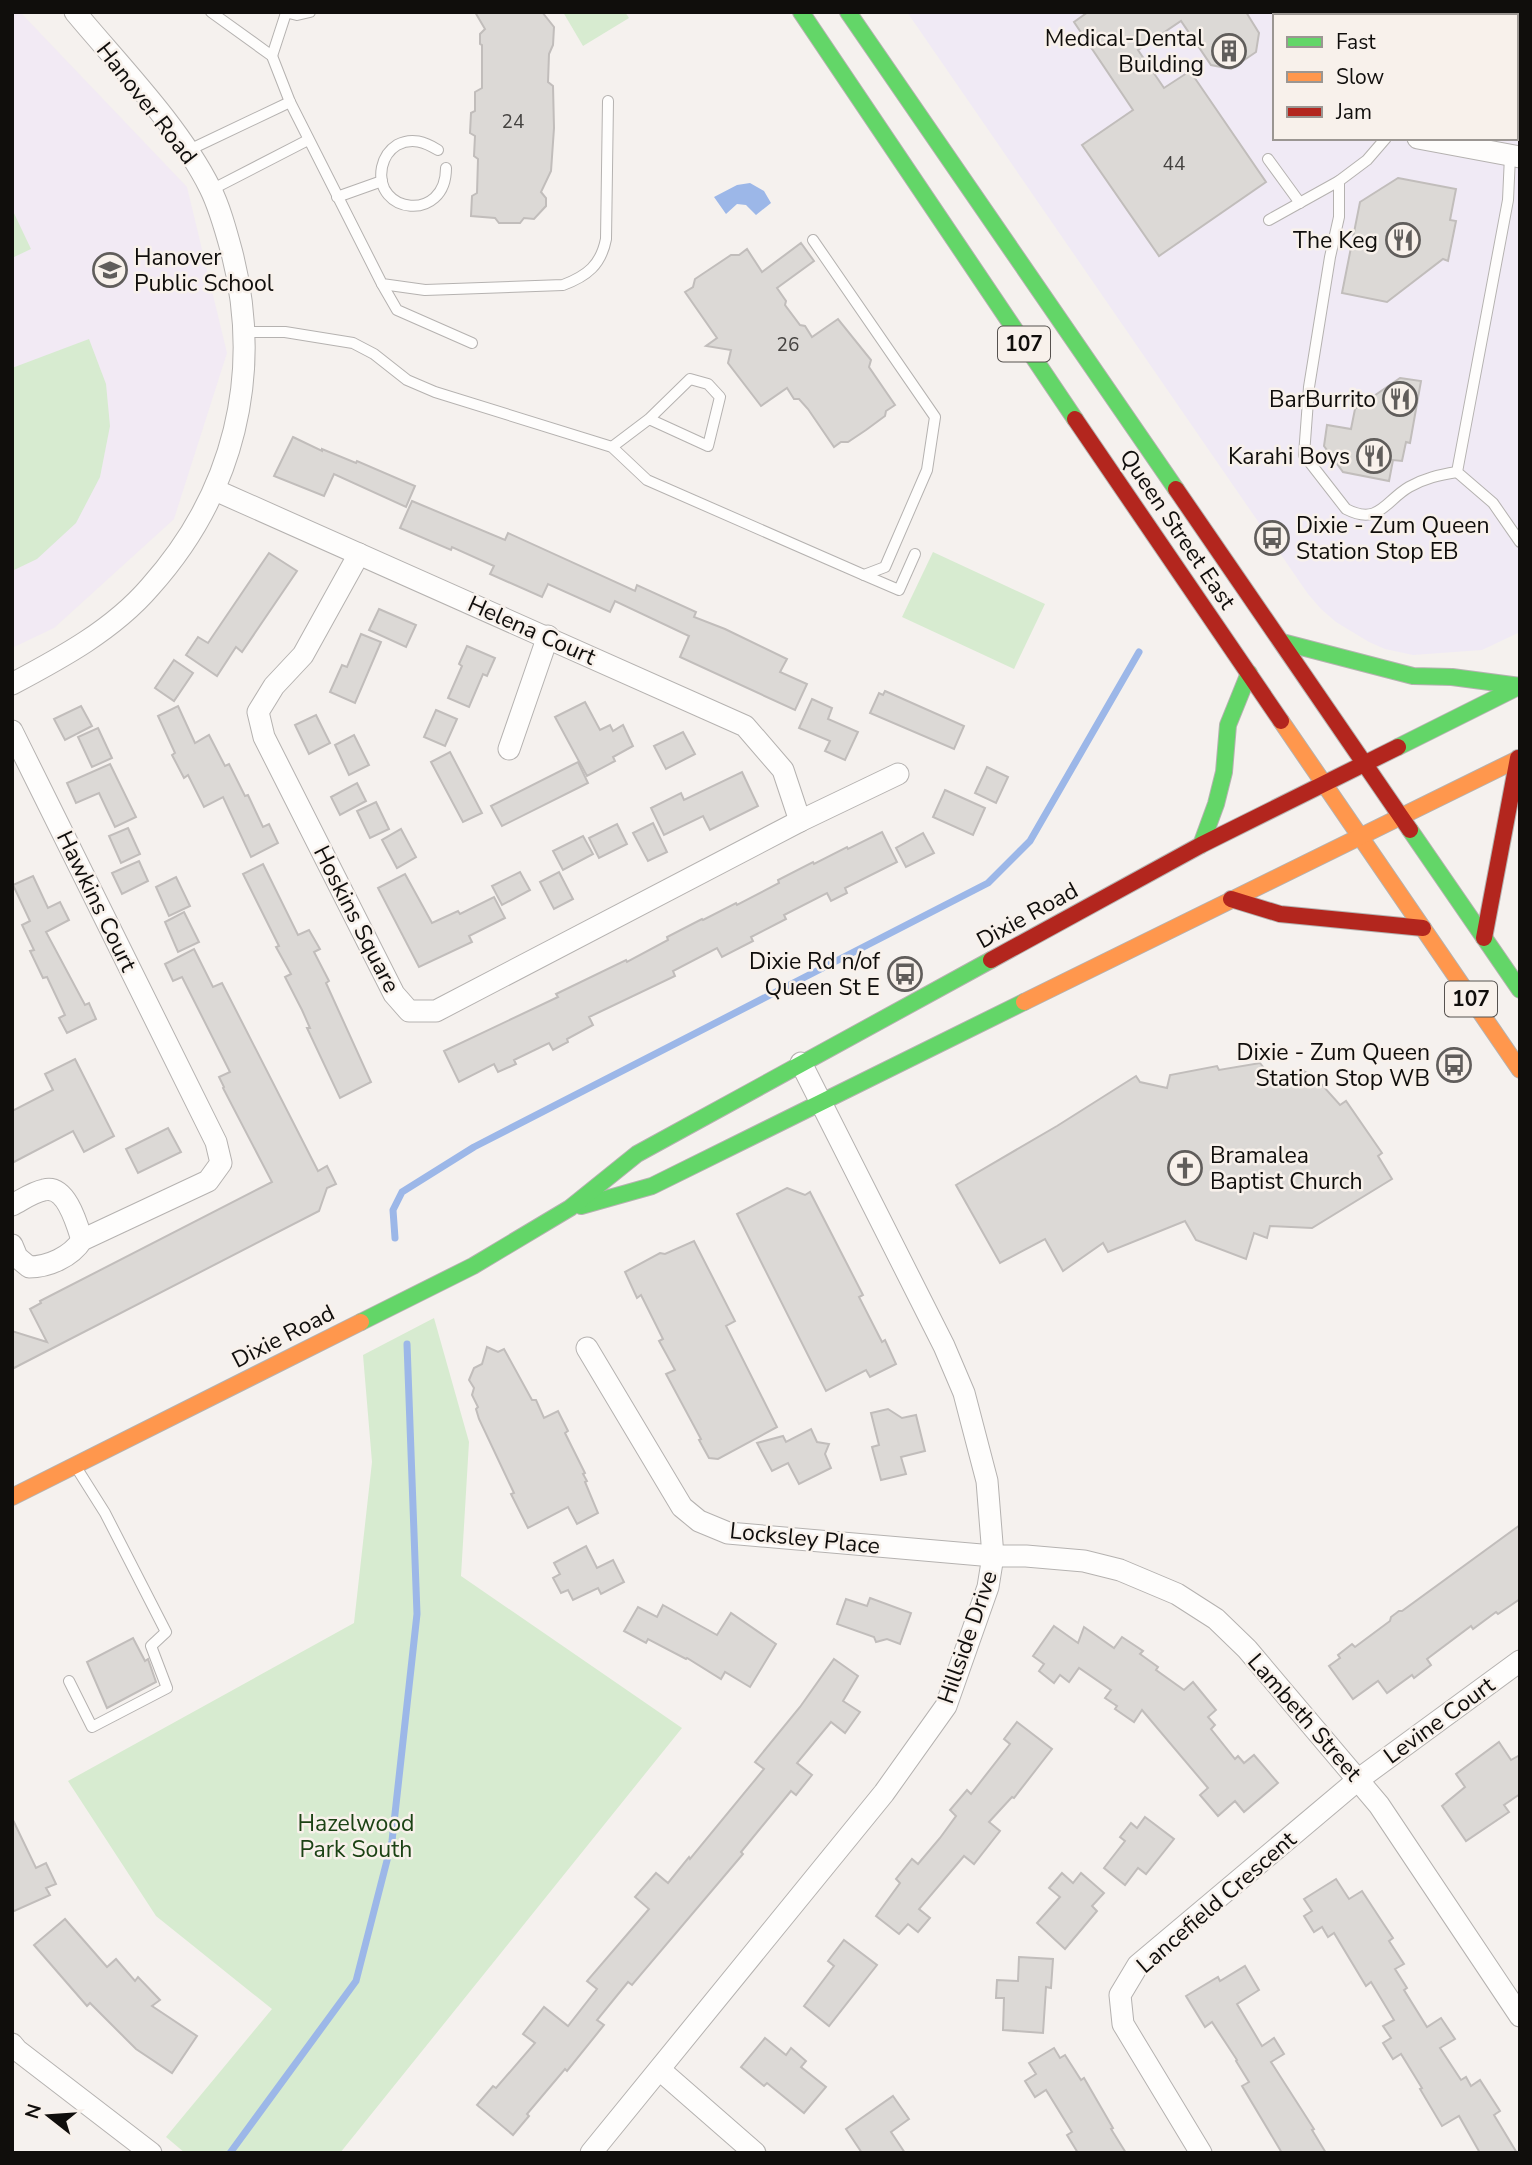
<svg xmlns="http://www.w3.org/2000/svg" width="1532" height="2165" font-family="'Nunito Sans',sans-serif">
<rect width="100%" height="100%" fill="#f5f1ee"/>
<!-- commercial -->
<path fill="#f0eaf5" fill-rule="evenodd" d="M907 12H1520V632L1482 650 1413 655 1385 649 1369 642 1336 622 1321 609 1308 594ZM1275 16H1516V138H1275Z"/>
<!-- education -->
<polygon fill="#f2eaf4" points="12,12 20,12 187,187 227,353 174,519 54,628 12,648"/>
<!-- green -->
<g fill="#d7ebd0">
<polygon points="563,12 625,12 629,18 583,46"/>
<polygon points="12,209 31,249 12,258"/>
<polygon points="89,339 106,384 110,426 100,477 76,523 37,559 12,571 12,368"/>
<polygon points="933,552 1045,604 1014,669 902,617"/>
<polygon points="434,1318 469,1442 461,1576 682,1728 340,2153 185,2153 166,2137 272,2009 156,1916 68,1781 354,1623 372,1462 363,1355"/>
</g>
<!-- water -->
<polygon fill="#9cb7e8" points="750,183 764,191 771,203 756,215 746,205 737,204 726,214 714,197 737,185"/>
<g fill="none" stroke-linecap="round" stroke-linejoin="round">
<!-- stream -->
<g stroke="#9cb7e8" stroke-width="7">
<polyline points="395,1238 393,1210 402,1192 474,1147 988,883 1030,841 1139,652"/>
<polyline points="230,2153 356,1981 392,1841 417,1614 407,1344"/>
</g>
</g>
<!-- building -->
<g fill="#dcd9d6" stroke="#c1bdbb" stroke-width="2">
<polygon points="475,12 542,12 554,27 553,45 549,54 548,82 553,86 554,128 551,171 541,192 546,198 546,206 534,219 524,218 520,223 499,223 495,218 471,216 472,196 477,193 478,159 474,156 475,136 470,133 471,113 475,111 475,92 482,88 482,45 480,44 480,34 485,29"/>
<polygon points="1088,12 1246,12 1259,33 1256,52 1231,69 1211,65 1181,21 1138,50 1164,88 1190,71 1266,182 1159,256 1082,145 1133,110 1074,22"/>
<polygon points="1398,178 1456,189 1450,220 1456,221 1448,261 1443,259 1387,302 1342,293 1360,202"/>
<polygon points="801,243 814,261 777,288 786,301 785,305 800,325 805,326 812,337 838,319 871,360 869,367 895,405 886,411 885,416 866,430 848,442 841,442 834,447 808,409 799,399 794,399 787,388 761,406 728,363 731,350 706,346 717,338 685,292 693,287 695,279 731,255 739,255 747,249 762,272"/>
<polygon points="1400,378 1421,381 1410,443 1406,442 1402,461 1393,460 1389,481 1343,472 1324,446 1327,425 1351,429 1355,409"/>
<polygon points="293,437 322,451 322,449 356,463 357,461 415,486 406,507 334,474 324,496 274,476"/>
<polygon points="412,501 505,540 508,533 635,591 637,585 696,612 694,617 725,629 787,659 780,672 807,684 795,710 680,657 689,636 615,601 610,612 548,584 542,597 490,574 494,566 452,547 451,550 400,528"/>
<polygon points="269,553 297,571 242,652 236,647 217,676 186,655 198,637 208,643"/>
<polygon points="379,609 416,625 406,647 369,630"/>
<polygon points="361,634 381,642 355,703 330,692 342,665 347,667"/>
<polygon points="467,646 495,658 487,676 483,674 469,707 448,698 462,666 459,664"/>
<polygon points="174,660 193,673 174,701 155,688"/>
<polygon points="885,691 964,726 954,749 870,713 879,693 883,695"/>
<polygon points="812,699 832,708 828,719 858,732 845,760 825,751 830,741 799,728"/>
<polygon points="585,702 600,730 610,725 613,731 623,725 633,746 613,757 615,761 587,776 555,717"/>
<polygon points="81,706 92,726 65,740 54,719"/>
<polygon points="178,706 195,743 209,735 225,766 229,764 245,796 248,795 263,827 269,824 278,843 251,857 223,797 204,807 188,775 184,778 172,755 175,753 158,716"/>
<polygon points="436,710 457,719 445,746 424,737"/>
<polygon points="316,715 330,743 309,754 295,725"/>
<polygon points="98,728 112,758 92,767 78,737"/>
<polygon points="683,732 695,754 666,769 654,746"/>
<polygon points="354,735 369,765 349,775 335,745"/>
<polygon points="450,752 482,813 463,822 431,762"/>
<polygon points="578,762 588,783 502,826 491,806"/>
<polygon points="110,764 136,817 115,827 99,793 76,803 67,783"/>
<polygon points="987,767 1008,777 996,803 975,793"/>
<polygon points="742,772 758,806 710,830 703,816 664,835 651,808 681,793 684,800"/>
<polygon points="357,783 366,801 340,815 331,797"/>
<polygon points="945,790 985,808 973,835 933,817"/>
<polygon points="376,802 389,829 370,838 357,811"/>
<polygon points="653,823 667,852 648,861 633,833"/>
<polygon points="617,824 627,844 599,858 589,838"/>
<polygon points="128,828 140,854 121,863 109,836"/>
<polygon points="401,829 416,857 397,868 382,840"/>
<polygon points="882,832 897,862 845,888 847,893 831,901 827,893 784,915 786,919 751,937 753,941 722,957 717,948 673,971 675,976 589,1017 593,1025 567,1039 568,1042 553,1050 549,1043 514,1060 516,1064 498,1072 494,1064 459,1082 444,1051 558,997 556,994 626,960 627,962 668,940 667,937 702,919 703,920 736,903 737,905 779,883 778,880 813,862 814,864 847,847 848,849"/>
<polygon points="923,833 934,853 906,867 896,848"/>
<polygon points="583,836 593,854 563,870 553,851"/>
<polygon points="139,861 148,881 122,894 112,873"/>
<polygon points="263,864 298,935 309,930 320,949 314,952 329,981 326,983 371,1082 340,1098 307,1028 310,1028 302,1010 285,977 291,974 276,947 279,946 243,874"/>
<polygon points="520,872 530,890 502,905 492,886"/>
<polygon points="559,872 573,899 554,909 540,882"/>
<polygon points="405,874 432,923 458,911 460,914 494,897 505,918 469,936 472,942 419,967 378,888"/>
<polygon points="33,876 48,908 60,902 69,920 46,932 85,1005 89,1003 96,1019 67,1033 59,1018 65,1015 47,977 43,978 30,951 34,950 22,925 30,921 13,885"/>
<polygon points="176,877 190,906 169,916 156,887"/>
<polygon points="184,912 199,942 178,952 165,922"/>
<polygon points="194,949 213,987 222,983 318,1171 327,1166 336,1184 327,1188 319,1211 12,1369 12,1331 47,1342 30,1309 41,1303 40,1301 272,1182 223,1088 224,1087 219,1077 230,1072 182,977 173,981 165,964"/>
<polygon points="75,1059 114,1136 84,1152 73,1131 12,1163 12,1111 53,1090 45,1074"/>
<polygon points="1260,1063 1272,1078 1302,1070 1315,1077 1340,1105 1346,1101 1382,1153 1378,1156 1392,1179 1312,1228 1270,1226 1267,1238 1254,1233 1246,1259 1196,1240 1185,1221 1108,1252 1103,1243 1063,1271 1045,1239 1000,1263 956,1185 1057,1126 1136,1076 1140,1082 1167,1088 1170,1075 1217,1066 1219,1070"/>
<polygon points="168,1128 181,1152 138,1173 126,1149"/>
<polygon points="787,1188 805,1195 810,1192 863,1295 859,1297 882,1342 885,1340 896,1364 870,1377 866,1370 826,1391 737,1214"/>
<polygon points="694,1241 735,1321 726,1326 777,1427 718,1459 709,1458 699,1440 701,1439 666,1374 675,1370 659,1341 663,1339 641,1295 637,1298 625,1272 660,1253 665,1254"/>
<polygon points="487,1347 498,1352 504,1349 532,1400 536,1400 544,1418 558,1411 568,1431 565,1433 585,1473 583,1474 587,1481 585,1482 598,1513 577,1524 568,1507 528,1528 511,1494 514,1493 479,1419 476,1409 478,1407 472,1395 474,1388 469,1380 474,1368 482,1364"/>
<polygon points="888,1409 902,1418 916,1415 925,1451 901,1457 906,1474 881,1480 872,1447 879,1445 871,1413"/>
<polygon points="811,1429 817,1442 829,1444 825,1454 831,1468 799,1484 788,1463 772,1471 757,1443 783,1436 786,1442"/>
<polygon points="1520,1525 1520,1599 1498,1614 1496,1612 1473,1629 1471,1626 1427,1659 1431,1665 1414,1678 1412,1675 1387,1693 1378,1681 1353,1699 1329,1666 1340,1658 1338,1655 1352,1644 1355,1647 1390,1621 1391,1617 1399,1611 1402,1611"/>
<polygon points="586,1546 597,1568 613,1560 624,1582 601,1594 598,1588 573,1600 568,1590 561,1593 553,1578 560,1574 554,1563"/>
<polygon points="870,1598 911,1613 900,1644 887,1639 876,1642 874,1637 837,1624 846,1599 867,1606"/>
<polygon points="663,1605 717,1635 731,1613 776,1644 750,1687 725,1672 721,1679 687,1658 686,1659 648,1639 646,1643 624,1631 638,1607 657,1617"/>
<polygon points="1054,1626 1078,1643 1084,1627 1114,1648 1122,1637 1143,1651 1140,1654 1158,1667 1156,1670 1184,1690 1193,1682 1216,1710 1208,1717 1215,1725 1211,1729 1235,1759 1238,1756 1244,1763 1254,1755 1278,1783 1244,1812 1235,1801 1218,1816 1200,1795 1208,1788 1142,1710 1134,1722 1115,1709 1117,1706 1105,1698 1111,1690 1079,1668 1069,1682 1060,1675 1054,1683 1039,1671 1044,1664 1033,1656"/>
<polygon points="133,1638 145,1661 148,1659 156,1682 107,1708 87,1662"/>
<polygon points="834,1659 858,1676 843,1701 860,1712 845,1733 831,1722 797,1763 812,1775 796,1795 791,1791 741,1852 743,1854 632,1985 628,1982 597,2020 604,2025 567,2071 565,2069 527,2114 529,2116 513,2135 477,2105 493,2086 496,2088 535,2043 523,2034 544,2007 568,2026 597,1989 587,1981 649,1909 635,1897 656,1873 668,1883 689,1857 690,1859 764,1769 755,1762 800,1707"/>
<polygon points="1017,1722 1052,1749 1014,1798 1012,1797 989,1822 1000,1831 974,1864 964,1856 919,1909 930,1918 918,1932 908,1924 899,1934 876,1916 900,1883 896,1879 912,1859 918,1864 940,1838 956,1816 950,1810 967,1790 971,1794 1010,1744 1004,1739"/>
<polygon points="1499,1742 1511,1760 1520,1755 1520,1794 1504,1805 1509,1812 1466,1841 1442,1806 1465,1787 1456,1774"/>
<polygon points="1145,1817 1174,1839 1146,1874 1138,1868 1125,1885 1104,1868 1125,1841 1120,1837 1131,1823 1137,1828"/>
<polygon points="12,1818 36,1868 46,1863 56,1884 46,1888 50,1895 12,1912"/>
<polygon points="1062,1873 1073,1883 1081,1873 1104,1893 1092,1906 1097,1911 1065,1949 1037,1923 1060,1897 1049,1888"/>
<polygon points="1336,1879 1349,1899 1362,1891 1383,1923 1393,1938 1389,1941 1404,1964 1395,1969 1407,1988 1404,1990 1427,2027 1441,2018 1455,2039 1440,2048 1461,2080 1466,2077 1471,2086 1480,2080 1500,2111 1494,2115 1517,2153 1480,2153 1459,2116 1442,2126 1420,2089 1422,2088 1401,2054 1393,2059 1383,2043 1391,2038 1383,2026 1394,2020 1371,1982 1366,1986 1334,1933 1328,1937 1322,1927 1314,1932 1304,1916 1312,1911 1304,1899"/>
<polygon points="65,1919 107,1967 116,1959 135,1981 138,1977 160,2000 152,2006 197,2036 172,2073 136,2049 90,2003 87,2006 34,1945"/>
<polygon points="844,1940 877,1965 829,2026 804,2006 834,1966 828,1961"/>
<polygon points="1019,1957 1053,1959 1051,1988 1046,1987 1043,2033 1003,2030 1004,1998 996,1998 997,1980 1018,1981"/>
<polygon points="1245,1966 1259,1990 1237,2004 1262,2046 1274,2038 1284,2054 1271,2062 1314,2129 1312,2130 1326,2153 1282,2153 1242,2086 1249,2082 1236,2061 1237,2060 1212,2022 1205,2027 1186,1996 1218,1977 1220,1981"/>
<polygon points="765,2038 786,2055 791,2048 806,2061 801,2067 826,2087 804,2113 767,2083 764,2086 741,2067"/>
<polygon points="1054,2048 1060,2058 1065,2055 1081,2080 1084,2078 1113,2128 1111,2129 1126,2153 1078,2153 1067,2135 1072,2132 1046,2090 1035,2097 1025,2081 1036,2074 1029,2063"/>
<polygon points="893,2096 909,2119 891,2132 905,2153 862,2153 846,2129"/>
</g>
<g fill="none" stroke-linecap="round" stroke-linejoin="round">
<!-- lane casing -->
<g stroke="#b5b2b0" stroke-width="12">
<g id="lane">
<path d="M211 12 272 56 290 102 382 284 425 290 563 285C587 276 601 265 606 239L608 101"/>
<polyline points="285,12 297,15 310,12"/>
<polyline points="1363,16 1369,12"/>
<polyline points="272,56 286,13"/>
<path d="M1386 138 1367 160 1339 181V217L1330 257 1309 387 1304 455 1346 509C1379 526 1385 501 1409 487 1425 478 1439 475 1457 472"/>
<polyline points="189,150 290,102"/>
<path d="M438 150C425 142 412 137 397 145 389 150 384 158 382 167 373 214 446 223 446 168"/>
<polyline points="1510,156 1508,200 1457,472 1493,503 1520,542"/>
<polyline points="1268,159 1300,203"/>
<polyline points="211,190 308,140"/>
<polyline points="337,197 382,181"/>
<polyline points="1269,220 1339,181"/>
<polyline points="382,284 397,310 472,343"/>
<polyline points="245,332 285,332 353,343 374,354 407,380 435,392 612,447 647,480 864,575 885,567 927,470 935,417 813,240"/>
<polyline points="612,447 649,419 690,379 708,384 720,397 708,446 649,419"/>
<polyline points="864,575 899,590 915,554"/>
<polyline points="69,1681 92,1727 167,1688 151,1646 166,1632 105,1513 76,1467"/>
</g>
</g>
<!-- street casing -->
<g stroke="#b5b2b0" stroke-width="23">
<g id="street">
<polyline points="1287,12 1289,16"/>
<polyline points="1418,138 1520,157"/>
<polyline points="215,490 745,726 783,770 800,821"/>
<polyline points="359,554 303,655 274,686 258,712 264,737 394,994 409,1011 436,1011 800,821 898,774"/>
<path d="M12 684C61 658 113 630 150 587 234 493 263 375 232 253 226 231 220 208 210 188 179 126 120 66 75 12"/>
<path d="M12 731 216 1142 221 1163 208 1181 82 1240C71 1257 48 1267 29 1267L17 1257 12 1245"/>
<polyline points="509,749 548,636"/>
<path d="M12 1205C22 1200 33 1192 44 1190 66 1184 77 1224 82 1240"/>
<polyline points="587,1348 682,1507 699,1521 728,1533 993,1556 1026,1556 1084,1561 1120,1570 1177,1594 1216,1619 1247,1649 1379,1805 1520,2016"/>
<polyline points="12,2044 17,2050 151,2153"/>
<polyline points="660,2070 755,2153"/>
<polyline points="591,2153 884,1793 946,1706 988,1587 993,1556 987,1481 964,1393 944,1346 801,1063"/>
<polyline points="1201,2153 1123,2024 1120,1995 1138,1965 1359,1779 1520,1661"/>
</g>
</g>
<!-- fast casing -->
<g stroke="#b5b2b0" stroke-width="18">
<g id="fast">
<polyline points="801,12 1075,419"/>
<polyline points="848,12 1176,489"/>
<polyline points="1282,642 1413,676 1452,677 1520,686"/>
<polyline points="1398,747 1520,686"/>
<polyline points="1410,830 1520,990"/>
<polyline points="1201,845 1216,804 1224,772 1228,725 1249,673"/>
<polyline points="581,1206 652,1186 1024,1002"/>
<polyline points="361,1322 473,1266 570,1208 637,1154 991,960"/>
</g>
</g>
<!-- slow casing -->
<g stroke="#b5b2b0" stroke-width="18">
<g id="slow">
<polyline points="1281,721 1520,1070"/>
<polyline points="1024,1002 1520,758"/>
<polyline points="12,1497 361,1322"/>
</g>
</g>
<!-- jam casing -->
<g stroke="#b5b2b0" stroke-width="18">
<g id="jam">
<polyline points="1075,419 1281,721"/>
<polyline points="1176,489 1410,830"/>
<polyline points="1231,899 1280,914 1423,928"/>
<polyline points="1484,938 1518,758"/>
<polyline points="991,960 1201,845 1398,747"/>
</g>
</g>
<!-- lane -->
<use href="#lane" stroke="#fefdfc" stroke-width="10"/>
<!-- street -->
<use href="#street" stroke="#fefdfc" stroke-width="21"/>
<!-- fast -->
<use href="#fast" stroke="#63d668" stroke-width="16"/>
<!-- slow -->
<use href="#slow" stroke="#ff974d" stroke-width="16"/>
<!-- jam -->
<use href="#jam" stroke="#b3261e" stroke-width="16"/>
</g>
<!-- icons -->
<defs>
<g id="building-ring" transform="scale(1.75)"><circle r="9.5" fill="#f8f1eb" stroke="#605d5b" stroke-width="1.5"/><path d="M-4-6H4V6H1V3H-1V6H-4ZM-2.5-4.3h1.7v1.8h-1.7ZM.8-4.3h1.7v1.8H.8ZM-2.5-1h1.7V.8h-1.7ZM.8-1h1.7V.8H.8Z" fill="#605d5b"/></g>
<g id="restaurant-ring" transform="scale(1.75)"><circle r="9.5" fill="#f8f1eb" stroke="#605d5b" stroke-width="1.5"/><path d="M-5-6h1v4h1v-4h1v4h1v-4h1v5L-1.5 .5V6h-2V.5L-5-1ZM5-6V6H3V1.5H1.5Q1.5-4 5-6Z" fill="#605d5b"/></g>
<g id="school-ring" transform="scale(1.75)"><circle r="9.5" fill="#f8f1eb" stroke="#605d5b" stroke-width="1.5"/><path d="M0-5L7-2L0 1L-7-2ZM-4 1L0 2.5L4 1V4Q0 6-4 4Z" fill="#605d5b"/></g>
<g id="bus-ring" transform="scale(1.75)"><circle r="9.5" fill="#f8f1eb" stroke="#605d5b" stroke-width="1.5"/><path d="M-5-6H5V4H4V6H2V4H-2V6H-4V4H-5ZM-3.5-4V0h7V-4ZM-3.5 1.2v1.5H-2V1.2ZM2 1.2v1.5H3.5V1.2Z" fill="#605d5b"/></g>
<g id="church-ring" transform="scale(1.75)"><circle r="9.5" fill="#f8f1eb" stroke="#605d5b" stroke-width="1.5"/><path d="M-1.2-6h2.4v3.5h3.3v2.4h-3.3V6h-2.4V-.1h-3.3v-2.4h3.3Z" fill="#605d5b"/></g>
</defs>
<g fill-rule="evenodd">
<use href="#building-ring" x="1229" y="51"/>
<use href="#restaurant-ring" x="1403" y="240"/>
<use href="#school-ring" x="110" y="270"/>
<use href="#restaurant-ring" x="1400" y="399"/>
<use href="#restaurant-ring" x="1374" y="456"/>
<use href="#bus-ring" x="1272" y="538"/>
<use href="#bus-ring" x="905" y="974"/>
<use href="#bus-ring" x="1454" y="1065"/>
<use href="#church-ring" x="1185" y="1168"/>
</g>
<g text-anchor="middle" stroke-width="5" stroke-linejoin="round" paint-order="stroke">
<!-- number labels -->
<g font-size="19" fill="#444240">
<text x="513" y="128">24</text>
<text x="1174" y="170">44</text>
<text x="788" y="351">26</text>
</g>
<!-- shield labels -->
<g fill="#f8f1eb" stroke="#56524f" stroke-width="2">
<rect x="998" y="326.5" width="52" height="35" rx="5"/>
<rect x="1445" y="981.5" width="52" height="35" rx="5"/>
</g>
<g font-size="21" font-weight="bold" fill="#100e0c">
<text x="1024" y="351">107</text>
<text x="1471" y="1006">107</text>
</g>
<!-- poi labels -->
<g font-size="23" fill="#100e0c" stroke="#f8f1eb" text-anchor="end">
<text x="1204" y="46">Medical-Dental<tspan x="1204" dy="26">Building</tspan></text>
<text x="1378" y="248">The Keg</text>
<text x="134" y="265" text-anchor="start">Hanover<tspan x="134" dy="26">Public School</tspan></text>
<text x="1376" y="407">BarBurrito</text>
<text x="1350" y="464">Karahi Boys</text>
<text x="1296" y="533" text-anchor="start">Dixie - Zum Queen<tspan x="1296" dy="26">Station Stop EB</tspan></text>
<text x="880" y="969">Dixie Rd n/of<tspan x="880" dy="26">Queen St E</tspan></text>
<text x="1430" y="1060">Dixie - Zum Queen<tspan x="1430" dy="26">Station Stop WB</tspan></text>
<text x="1210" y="1163" text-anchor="start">Bramalea<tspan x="1210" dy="26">Baptist Church</tspan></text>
</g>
<!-- street labels -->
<g font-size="23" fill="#100e0c" stroke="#f8f1eb">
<text transform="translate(147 103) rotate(52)" y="8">Hanover Road</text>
<text transform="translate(1178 529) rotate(56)" y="8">Queen Street East</text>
<text transform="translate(532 630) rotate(24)" y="8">Helena Court</text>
<text transform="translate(97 901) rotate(64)" y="8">Hawkins Court</text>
<text transform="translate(1027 915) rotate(-29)" y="8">Dixie Road</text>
<text transform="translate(357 919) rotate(63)" y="8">Hoskins Square</text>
<text transform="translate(283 1336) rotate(-27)" y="8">Dixie Road</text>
<text transform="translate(805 1538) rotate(6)" y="8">Locksley Place</text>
<text transform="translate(967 1637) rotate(-71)" y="8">Hillside Drive</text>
<text transform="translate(1305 1717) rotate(49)" y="8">Lambeth Street</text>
<text transform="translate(1439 1720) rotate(-36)" y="8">Levine Court</text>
<text transform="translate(1216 1902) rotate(-41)" y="8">Lancefield Crescent</text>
</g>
<!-- park labels -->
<g font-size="23" fill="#1b4214" stroke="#f8f1eb">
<text x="356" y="1831">Hazelwood<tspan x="356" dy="26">Park South</tspan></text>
</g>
</g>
<!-- border -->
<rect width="1532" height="2165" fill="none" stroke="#100e0c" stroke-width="28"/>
<!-- legend -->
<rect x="1273" y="14" width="245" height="126" fill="#f8f1eb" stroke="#9b9692" stroke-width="2"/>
<rect x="1287" y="37" width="35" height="10" fill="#63d668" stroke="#9b9692" stroke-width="2"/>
<text x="1336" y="49" font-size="21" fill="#100e0c">Fast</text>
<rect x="1287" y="72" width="35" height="10" fill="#ff974d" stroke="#9b9692" stroke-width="2"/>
<text x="1336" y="84" font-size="21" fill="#100e0c">Slow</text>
<rect x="1287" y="107" width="35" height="10" fill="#b3261e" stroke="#9b9692" stroke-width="2"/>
<text x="1336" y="119" font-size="21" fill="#100e0c">Jam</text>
<!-- north arrow -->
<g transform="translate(49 2116) rotate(287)" stroke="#f8f1eb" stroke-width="5" paint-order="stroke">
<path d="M0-5L12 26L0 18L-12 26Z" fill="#100e0c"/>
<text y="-10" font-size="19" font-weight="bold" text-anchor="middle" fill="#100e0c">N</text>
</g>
</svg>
